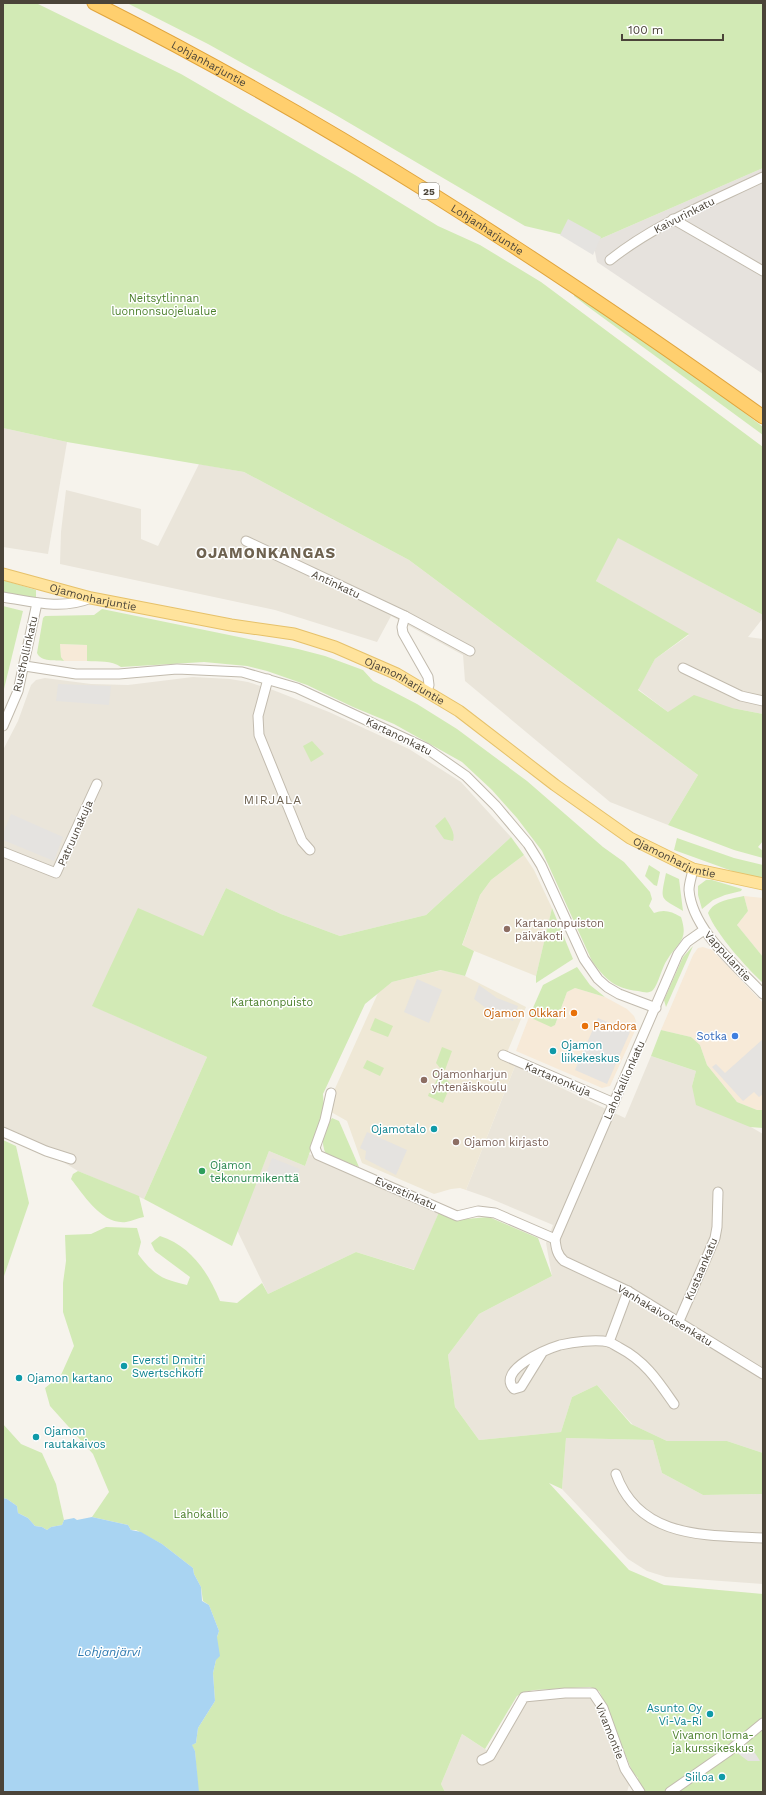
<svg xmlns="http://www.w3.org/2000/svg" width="766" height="1795" font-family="'Work Sans',sans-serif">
<rect width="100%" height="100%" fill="#f6f3ec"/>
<!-- residential -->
<g fill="#eae5da">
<polygon points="3,428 67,442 48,554 3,547"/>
<polygon points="199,464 244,472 409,560 698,775 668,825 610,802 465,681 463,655 391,616 377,642 275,610 60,564 61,532 66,490 141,509 141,539 158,546"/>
<polygon points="617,537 763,615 763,618 748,637 763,639 763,714 732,708 668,712 638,689 655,659 689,635 596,581"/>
<polygon points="193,677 230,679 248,682 273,690 329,712 409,749 461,782 511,837 426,915 340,936 281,914 226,888 203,936 93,1006 207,1057 144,1199 78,1171 20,1136 3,1129 3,750 18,721 31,685 36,680 45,678 91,684 128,685"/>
<polygon points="651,1056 696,1071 692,1086 744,1123 763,1134 763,1453 727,1441 667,1441 633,1425 597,1385 572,1397 561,1432 479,1440 455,1407 448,1355 479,1314 552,1276 546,1243 553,1225 489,1198 466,1190 515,1066 625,1118"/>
<polygon points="269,1151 305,1166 309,1154 439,1212 415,1270 356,1252 268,1294 237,1230"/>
<polygon points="566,1438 653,1440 662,1473 703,1495 763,1494 763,1584 666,1577 647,1571 628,1559 562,1489"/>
<polygon points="591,1696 604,1718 630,1782 627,1792 445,1792 441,1784 462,1734 494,1755 526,1699"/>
</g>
<!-- commercial -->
<g fill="#f7ead8">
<polygon points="60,644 87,645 87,661 64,661 61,657"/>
<polygon points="744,896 763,898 763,957 737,925 748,911"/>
<polygon points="703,947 712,950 763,1003 763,1110 757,1110 737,1102 707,1065 700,1045 691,1037 661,1030 693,955 698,948"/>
<polygon points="575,988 605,997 627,1009 634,1016 636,1021 634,1033 610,1086 602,1088 516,1051 529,1017 551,1026 555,1025 567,992"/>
</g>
<!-- industrial -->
<polygon fill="#e6e2dd" points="763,168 763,374 597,262 593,242"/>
<!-- education -->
<g fill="#efe8d6">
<polygon points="524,855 534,870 552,908 536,976 462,946 480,895 491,880"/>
<polygon points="442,970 465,976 526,1007 504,1060 515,1066 466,1190 460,1188 451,1189 434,1194 362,1163 347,1121 331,1112 333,1093 378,993 392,982"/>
</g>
<!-- green -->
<g fill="#d2eab5">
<polygon points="3,3 36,3 181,74 355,175 438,226 480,245 541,282 763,447 763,615 618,538 596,581 689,634 655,659 638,690 668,712 694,695 732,708 763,714 763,841 758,847 763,851 763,858 734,850 668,825 698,775 409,560 244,472 67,442 3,428"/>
<polygon points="127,3 763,3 763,168 593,242 525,226 334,114 208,44"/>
<polygon points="574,292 711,387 763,427 763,435 587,306 574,296"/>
<polygon points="3,580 36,590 36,598 3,594"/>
<polygon points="3,606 23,611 3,693"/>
<path d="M102 609 298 649 325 656 363 670 373 681 417 704 457 729 527 781 603 847 624 862 650 892 652 899 649 906 654 913C664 909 671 911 681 917 689 941 678 942 667 960 662 967 658 985 653 990 649 994 644 992 638 991 614 988 606 980 592 961L542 851 517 818 492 790 462 762 394 724 353 707 307 685 267 671 247 666 204 662 121 667C111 660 99 662 87 661V645L60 644 61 657 64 661C55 660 41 662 37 653L43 618 45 616 94 615Z"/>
<polygon points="312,741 324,754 311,762 303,746"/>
<path d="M445 817C449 824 456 833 453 841L444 839 435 826Z"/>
<polygon points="511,837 524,855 491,880 480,895 462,945 474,951 465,976 441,970 392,982 365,1004 323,1094 324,1111 305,1166 269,1151 232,1246 144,1199 207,1057 92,1006 138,908 203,936 226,888 281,914 340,936 426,915"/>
<polygon points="677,838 734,858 763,865 763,879 746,876 674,850"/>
<polygon points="649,865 660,872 657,886 654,885 645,876"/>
<path d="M666 873 679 879 683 911C660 897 660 902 666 873Z"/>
<polygon points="706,880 712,880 742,889 741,891 725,895 713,900 702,909 698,895 698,886"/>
<path d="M744 896 748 911 737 925 763 957V983C746 967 716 934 708 913 714 900 732 899 744 896Z"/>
<polygon points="552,908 573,959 536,983 536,976"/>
<polygon points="693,946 666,1007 664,1000 683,957"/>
<polygon points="577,967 590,985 605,997 575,988 567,992 555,1025 551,1027 529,1017 543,985"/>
<polygon points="375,1018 393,1026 388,1037 370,1030"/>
<polygon points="661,1030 691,1037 700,1045 707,1065 737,1102 757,1110 763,1110 763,1128 750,1127 696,1105 692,1086 696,1071 651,1056"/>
<polygon points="442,1047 452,1051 445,1070 440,1068 436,1063"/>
<polygon points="367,1060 384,1068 380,1076 363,1068"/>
<polygon points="435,1068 451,1084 443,1103 428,1096 429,1093 431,1093 437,1079 432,1073"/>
<path d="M332 1118 339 1121 359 1167 326 1154C320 1143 323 1127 332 1118Z"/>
<polygon points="3,1140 16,1146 29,1203 3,1279"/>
<path d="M78 1171 139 1196 144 1217C138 1218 132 1221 126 1222 102 1225 83 1194 71 1179L73 1174Z"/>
<path d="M439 1212 454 1220 489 1217 538 1238 552 1276 479 1314 448 1355 455 1407 479 1440 561 1432 572 1397 597 1385 631 1424 667 1441H727L763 1453V1494L703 1495 662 1473 653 1440 566 1438 562 1489 549 1483 629 1570 664 1585 763 1594V1792H639L638 1778 632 1771 603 1699 599 1691 590 1687 534 1690 525 1692 517 1696 485 1749 462 1734 441 1784 445 1792H199L198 1791 195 1751 191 1745 196 1743 198 1728 215 1701 213 1673 216 1660 217 1637 219 1631 209 1605 203 1601 201 1587 194 1574 193 1568 162 1544 136 1530H131L128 1525 92 1517 109 1492 93 1454 50 1406 45 1388 61 1375 74 1346 63 1312V1283L66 1261 65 1235 91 1234 106 1227 137 1228 141 1242 138 1254C154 1275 161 1279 187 1285L190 1277 155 1251 151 1243 160 1236C191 1246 208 1272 220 1301L237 1303 262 1283 268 1294 356 1252 414 1270Z"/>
<polygon points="3,1424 21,1444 42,1453 56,1484 64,1520 62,1525 51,1527 47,1530 42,1527 35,1526 28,1518 18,1513 17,1506 7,1499 3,1498"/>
</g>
<!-- parking -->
<g fill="#e5e3e0">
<polygon points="568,219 601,237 593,255 560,235"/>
<polygon points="58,684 111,686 109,705 56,701"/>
<polygon points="11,814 63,837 54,861 3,840 3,834"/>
<polygon points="417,979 442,990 429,1023 404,1012"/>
<polygon points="479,985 497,998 518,1006 513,1021 491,1012 474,999"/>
<polygon points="598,1018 630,1032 607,1084 575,1070"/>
<polygon points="763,1039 763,1094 759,1097 754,1092 743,1101 712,1067 716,1064 725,1073"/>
<polygon points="367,1132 407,1150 396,1175 365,1159 366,1151 360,1148"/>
<polygon points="272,1158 300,1169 293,1185 266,1174"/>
<polygon points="744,1744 755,1753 760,1761 748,1761 736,1752"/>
</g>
<!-- water -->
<polygon fill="#a9d4f2" points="3,1498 7,1499 17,1506 18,1513 28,1518 35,1526 42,1527 47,1530 51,1527 62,1525 64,1520 74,1518 77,1520 92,1517 128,1525 131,1530 141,1532 162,1544 193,1568 194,1574 201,1587 202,1601 209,1605 219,1631 217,1637 220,1656 216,1660 213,1673 215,1701 198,1728 196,1743 192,1745 195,1751 199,1792 3,1792"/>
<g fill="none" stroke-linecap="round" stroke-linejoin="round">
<!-- minor casing -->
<g stroke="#c2bbae" stroke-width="11">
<g id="minor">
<polyline points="673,219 763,271"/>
<path d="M610 260C655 224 711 202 763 177"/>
<polyline points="246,541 405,616 470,651"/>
<path d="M3 597C33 602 62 610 91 598"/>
<polyline points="405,616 402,627 403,633 428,677 429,685 427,691"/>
<polyline points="25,666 76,674 119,674 177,669 242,672 297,688 426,748 466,776 496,806 528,844 541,865 584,959 598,979 607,987 619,994 656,1008"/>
<polyline points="683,668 741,696 763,701"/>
<polyline points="268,679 258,716 259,735 302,841 310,850"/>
<polyline points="3,726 18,691 37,603"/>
<polyline points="3,852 56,873 97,784"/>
<path d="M693 869C692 876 689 883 689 890 692 930 737 966 763 994"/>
<path d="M704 930 687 942 678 954 555 1239C556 1248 557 1255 564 1261L628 1291 763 1374"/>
<polyline points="503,1055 614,1103"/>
<polyline points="331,1093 325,1120 315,1148 318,1155 457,1216 478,1211 495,1213 555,1239"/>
<polyline points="3,1132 46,1151 71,1159"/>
<polyline points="679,1321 715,1238 717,1227 718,1192"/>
<polyline points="609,1342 628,1291"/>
<path d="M542 1353 521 1387 514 1389C496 1370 547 1349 560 1345 573 1342 596 1339 609 1342 612 1343 616 1346 620 1348 645 1361 658 1381 674 1404"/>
<path d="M616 1474C639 1539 706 1535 763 1538"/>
<polyline points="482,1760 490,1756 524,1697 565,1693 593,1693 603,1708 625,1769 640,1792"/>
<polyline points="670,1792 729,1751 763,1723"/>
</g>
</g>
<!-- major casing -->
<g stroke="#e6c16a" stroke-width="13">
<g id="major">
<path id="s1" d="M3 574 91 598 231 625 294 634 335 647 397 674 459 711 555 785 630 838 693 869 763 884"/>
</g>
</g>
<!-- highway casing -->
<g stroke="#e0a43c" stroke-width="15">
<g id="highway">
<path id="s2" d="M94 3C329 121 549 264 763 417"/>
</g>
</g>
<!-- minor -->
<use href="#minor" stroke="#fff" stroke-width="9"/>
<!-- major -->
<use href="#major" stroke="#ffe39c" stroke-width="11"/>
<!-- highway -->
<use href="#highway" stroke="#ffcf6e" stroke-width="13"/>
</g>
<!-- markers -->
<g fill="#8d6e63" stroke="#fff" stroke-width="1.5">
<circle cx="507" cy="929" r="4"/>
<circle cx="424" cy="1080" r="4"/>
<circle cx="456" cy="1142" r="4"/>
</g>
<g fill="#e8710a" stroke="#fff" stroke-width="1.5">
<circle cx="574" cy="1013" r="4"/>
<circle cx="585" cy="1026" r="4"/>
</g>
<circle fill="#3f7fe0" stroke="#fff" stroke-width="1.5" cx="735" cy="1036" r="4"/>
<g fill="#0f9aa8" stroke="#fff" stroke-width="1.5">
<circle cx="553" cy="1051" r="4"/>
<circle cx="434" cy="1129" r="4"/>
<circle cx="124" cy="1366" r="4"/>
<circle cx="19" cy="1378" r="4"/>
<circle cx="36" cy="1437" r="4"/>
<circle cx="710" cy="1714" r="4"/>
<circle cx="722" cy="1777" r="4"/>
</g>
<circle fill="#2e9e5b" stroke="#fff" stroke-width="1.5" cx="202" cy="1171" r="4"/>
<g text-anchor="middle" stroke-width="3" stroke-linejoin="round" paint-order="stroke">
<!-- shield labels -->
<rect fill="#fff" stroke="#817c74" stroke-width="1" x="419" y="183" width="20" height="16" rx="3"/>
<g font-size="10" font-weight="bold" fill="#4b4439">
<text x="429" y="195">25</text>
</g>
<!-- street labels -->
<g font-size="11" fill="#4b4439" stroke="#fff">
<text dy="4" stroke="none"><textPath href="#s2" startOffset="130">Lohjanharjuntie</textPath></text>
<text transform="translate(684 215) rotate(-27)" y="4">Kaivurinkatu</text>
<text dy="4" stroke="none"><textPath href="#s2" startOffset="454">Lohjanharjuntie</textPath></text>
<text transform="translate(336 584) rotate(25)" y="4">Antinkatu</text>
<text dy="4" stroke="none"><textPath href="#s1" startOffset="93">Ojamonharjuntie</textPath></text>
<text transform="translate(25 654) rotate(-77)" y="4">Rusthollinkatu</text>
<text dy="4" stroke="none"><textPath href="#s1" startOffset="418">Ojamonharjuntie</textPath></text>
<text transform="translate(399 736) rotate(26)" y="4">Kartanonkatu</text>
<text transform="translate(75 833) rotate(-66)" y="4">Patruunakuja</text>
<text dy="4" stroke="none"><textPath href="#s1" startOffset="742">Ojamonharjuntie</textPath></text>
<text transform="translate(728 956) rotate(48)" y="4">Vappulantie</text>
<text transform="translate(558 1079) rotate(23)" y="4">Kartanonkuja</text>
<text transform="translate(624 1080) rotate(-66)" y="4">Lahokallionkatu</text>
<text transform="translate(406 1193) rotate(24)" y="4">Everstinkatu</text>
<text transform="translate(701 1269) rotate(-67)" y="4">Kustaankatu</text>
<text transform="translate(665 1315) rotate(31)" y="4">Vanhakaivoksenkatu</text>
<text transform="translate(610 1731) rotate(68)" y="4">Vivamontie</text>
</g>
<!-- park labels -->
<g font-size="11" fill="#4a7f2a" stroke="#fff">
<text x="164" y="302">Neitsytlinnan<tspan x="164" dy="13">luonnonsuojelualue</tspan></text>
<text x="272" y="1006">Kartanonpuisto</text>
<text x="201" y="1518">Lahokallio</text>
<text x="713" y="1739">Vivamon loma-<tspan x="713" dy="13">ja kurssikeskus</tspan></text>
</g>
<!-- education labels -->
<g font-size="11" fill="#785e54" stroke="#fff" text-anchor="start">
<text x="515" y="927">Kartanonpuiston<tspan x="515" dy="13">päiväkoti</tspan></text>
<text x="432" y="1078">Ojamonharjun<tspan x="432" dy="13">yhtenäiskoulu</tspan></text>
<text x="464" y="1146">Ojamon kirjasto</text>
</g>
<!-- food labels -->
<g font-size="11" fill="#c56008" stroke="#fff" text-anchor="end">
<text x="566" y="1017">Ojamon Olkkari</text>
<text x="593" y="1030" text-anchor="start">Pandora</text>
</g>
<!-- shop labels -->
<g font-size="11" fill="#366cbe" stroke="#fff" text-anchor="end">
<text x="727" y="1040">Sotka</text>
</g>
<!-- culture labels -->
<g font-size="11" fill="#0d838f" stroke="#fff" text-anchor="start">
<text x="561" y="1049">Ojamon<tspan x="561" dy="13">liikekeskus</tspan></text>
<text x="426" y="1133" text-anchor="end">Ojamotalo</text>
<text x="132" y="1364">Eversti Dmitri<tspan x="132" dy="13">Swertschkoff</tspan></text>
<text x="27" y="1382">Ojamon kartano</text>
<text x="44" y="1435">Ojamon<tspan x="44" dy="13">rautakaivos</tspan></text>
<text x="702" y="1712" text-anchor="end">Asunto Oy<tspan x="702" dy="13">Vi-Va-Ri</tspan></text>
<text x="714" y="1781" text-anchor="end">Siiloa</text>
</g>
<!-- leisure labels -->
<g font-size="11" fill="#27864d" stroke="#fff" text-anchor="start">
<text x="210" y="1169">Ojamon<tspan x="210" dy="13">tekonurmikenttä</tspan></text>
</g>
<!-- neighbourhood labels -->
<g font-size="12" letter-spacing="1" fill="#6e6250" stroke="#fff">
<text x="273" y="804">MIRJALA</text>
</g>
<!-- water labels -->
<g font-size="12" font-style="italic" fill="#2e7ab2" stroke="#fff">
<text x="109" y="1656">Lohjanjärvi</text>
</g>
<!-- district labels -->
<g font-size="15" font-weight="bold" letter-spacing="1" fill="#6e6250" stroke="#fff">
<text x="266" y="558">OJAMONKANGAS</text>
</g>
</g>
<!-- border -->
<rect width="766" height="1795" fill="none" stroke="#4b4439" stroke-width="8"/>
<!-- scale -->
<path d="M622 34v6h101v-6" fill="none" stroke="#4b4439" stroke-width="2"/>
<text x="628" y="34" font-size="12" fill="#4b4439" stroke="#ffffff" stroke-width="3" paint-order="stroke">100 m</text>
</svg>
